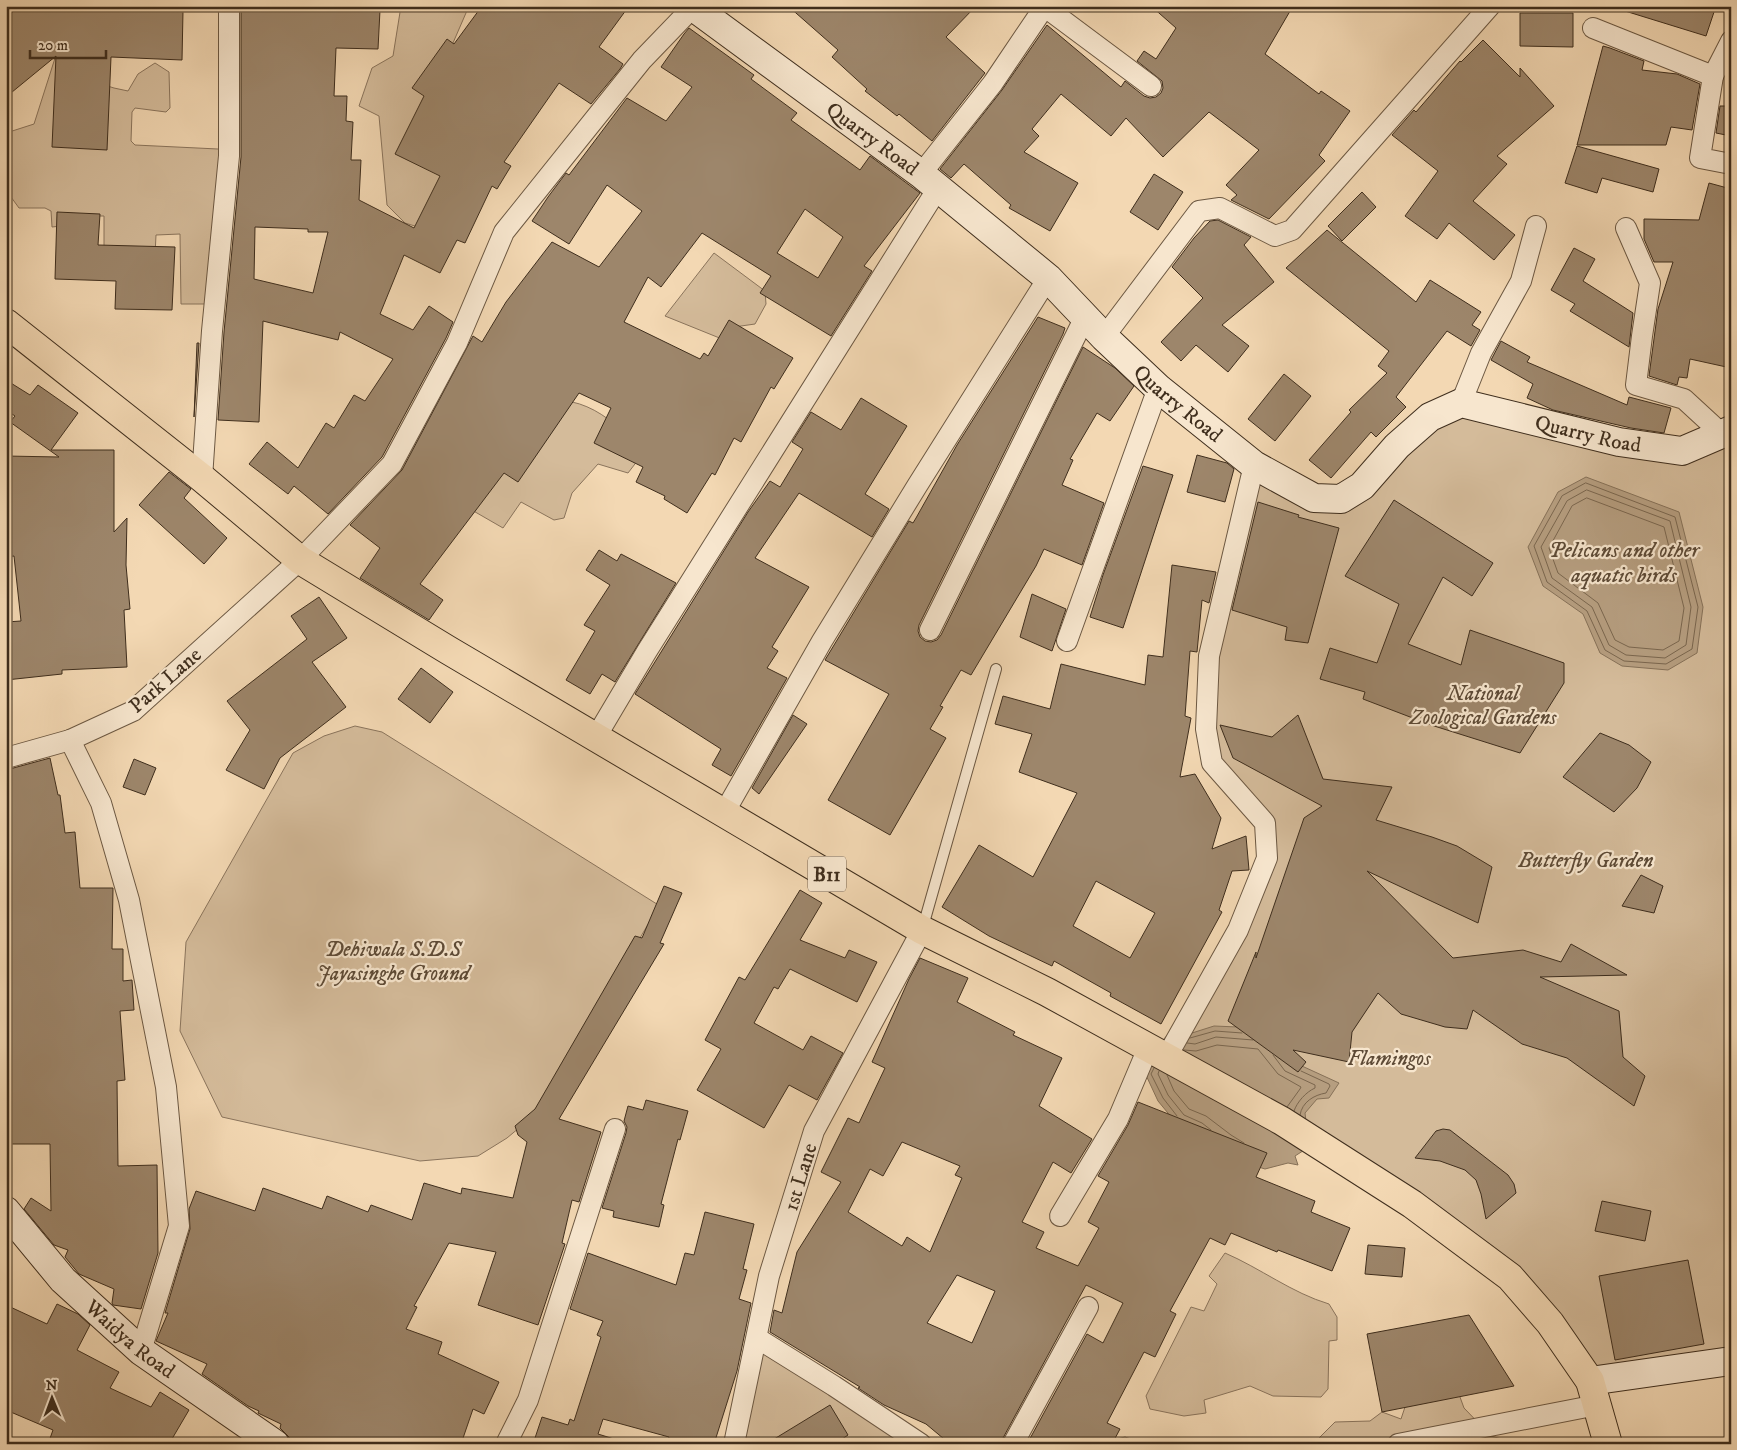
<svg xmlns="http://www.w3.org/2000/svg" width="1737" height="1450" font-family="'IM FELL DW Pica',serif">
<rect width="100%" height="100%" fill="#f3d8b3"/>
<filter id="stains"><feTurbulence type="fractalNoise" baseFrequency=".004" numOctaves="4"/><feColorMatrix values="0 0 0 0 .2 0 0 0 0 .09 0 0 0 0 .02 0 0 0 .5 -.17"/></filter>
<radialGradient id="worn" r=".72"><stop offset=".6" stop-color="#630" stop-opacity="0"/><stop offset="1" stop-color="#630" stop-opacity=".3"/></radialGradient>
<!-- green -->
<g fill="#d4bb9a" stroke="#8a745c">
<polygon points="401,6 469,6 430,96 470,128 428,230 405,223 387,205 379,116 359,106 372,68 393,56"/>
<polygon points="56,55 69,74 114,88 128,91 138,74 155,63 169,72 170,108 166,112 135,108 132,112 131,141 135,145 218,149 229,156 215,304 181,304 180,234 156,235 155,255 104,257 104,216 62,216 61,226 52,227 51,211 45,208 19,208 11,197 6,194 6,133 34,124"/>
<polygon points="714,253 765,291 766,304 755,324 734,327 722,339 665,316"/>
<path d="M427 400 484 435 572 402C592 406 612 420 626 435 632 441 635 452 638 460L628 473 598 464 572 493 564 518 554 520 521 502 503 528 392 464Z"/>
<polygon points="1461,403 1654,448 1731,430 1731,1361 1590,1381 1510,1277 1166,1058 1267,858 1265,823 1212,763 1206,729 1254,465 1341,499"/>
<polygon points="355,726 382,732 660,906 647,926 538,1112 507,1138 478,1156 420,1161 222,1117 180,1031 186,942 293,753 324,736"/>
<path d="M1225 1253C1260 1268 1292 1293 1329 1304L1337 1317V1340L1329 1341 1328 1389 1321 1397 1273 1396 1250 1386 1204 1400 1206 1413 1184 1416 1150 1409 1146 1396 1191 1307 1204 1311 1217 1284 1209 1276Z"/>
<polygon points="757,1338 921,1444 734,1444"/>
<polygon points="1449,1367 1464,1408 1491,1436 1519,1444 1313,1444 1335,1422 1370,1421 1382,1412 1401,1419 1411,1389"/>
<polygon points="1125,1437 1146,1444 1097,1444"/>
</g>
<!-- water -->
<g fill="#b69e80" stroke="#867158">
<polygon points="1586,477 1679,512 1703,607 1697,653 1668,670 1622,666 1600,653 1583,614 1543,586 1528,547 1558,492"/>
<polygon points="1180,1021 1192,1033 1214,1026 1238,1027 1291,1061 1339,1083 1329,1098 1317,1099 1305,1113 1309,1147 1295,1156 1298,1165 1288,1163 1265,1169 1239,1161 1177,1124 1158,1101 1145,1073 1163,1040"/>
</g>
<g fill="none" stroke-linecap="round" stroke-linejoin="round">
<!-- shore -->
<g stroke="#7a664e" stroke-width="1">
<polygon points="1586,483 1675,517 1698,607 1692,649 1666,664 1624,661 1605,650 1587,611 1547,582 1534,546 1562,496"/>
<polygon points="1587,490 1670,521 1691,607 1686,645 1665,658 1626,655 1609,645 1592,607 1552,578 1541,547 1567,501"/>
<polygon points="1587,498 1664,527 1684,608 1679,641 1663,650 1629,647 1615,640 1598,603 1558,573 1549,548 1572,506"/>
<polyline points="1190,1038 1215,1031 1242,1033"/>
<polyline points="1187,1043 1195,1044 1216,1037 1253,1040"/>
<polyline points="1184,1050 1196,1051 1217,1045 1258,1049 1278,1074 1301,1087 1300,1089 1287,1107"/>
<path d="M1273 1055 1285 1071 1315 1085V1088C1306 1092 1297 1102 1294 1111"/>
<polyline points="1154,1068 1151,1074 1163,1098 1177,1116"/>
<polyline points="1159,1071 1158,1074 1168,1095 1184,1115 1202,1123 1211,1130"/>
<polyline points="1167,1075 1174,1091 1189,1109 1206,1116 1231,1135 1244,1143"/>
<path d="M1300 1115C1302 1102 1314 1095 1326 1093L1330 1086 1329 1084 1301 1071"/>
</g>
</g>
<!-- building -->
<g fill="#9d866b" stroke="#3f2e1d" fill-rule="evenodd">
<polygon points="6,6 90,6 90,8 183,11 182,60 111,57 107,150 52,147 56,56 6,97"/>
<path d="M241 6H299L380 10 378 49 336 48 334 96H347L346 121 353 122 351 160H361L359 200 414 228 440 176 395 154 424 96 412 88 447 39 454 44 482 6H629L599 47 623 64 620 69 591 104 559 83 504 162 511 166 497 189 492 186 465 243 457 240 440 273 404 255 380 314 413 330 429 306 453 322 446 338 382 457 328 514 294 486 288 494 249 464 267 442 298 468 326 423 334 428 354 395 365 401 393 359 340 332 338 340 263 321 259 422 218 420 224 332 241 157ZM255 227 308 229V232H328L313 293 254 279Z"/>
<polygon points="788,6 976,6 946,37 985,73 932,141 899,114 897,116 865,91 867,89 832,57 838,50"/>
<polygon points="1151,6 1293,6 1265,54 1319,94 1321,91 1350,111 1319,155 1325,161 1269,219 1231,200 1237,195 1226,185 1259,150 1209,112 1163,157 1126,118 1111,136 1061,94 1032,129 1039,136 1024,152 1078,183 1050,231 1009,208 1011,205 964,164 951,178 940,169 1002,90 1047,25 1121,87 1125,81 1144,96 1150,98 1156,97 1161,93 1163,88 1162,81 1137,61 1144,51 1156,59 1176,28"/>
<polygon points="1626,6 1695,6 1714,12 1706,36 1625,11"/>
<polygon points="1520,13 1573,13 1573,47 1520,46"/>
<path d="M689 28 754 75 751 79 797 113 791 120 860 170 870 156 920 193 864 266 872 271 831 336 760 293 771 276 702 233 661 287 648 277 624 322 700 359 704 353 708 356 729 320 793 358 774 389 771 387 741 442 734 438 715 475 712 473 687 513 664 499 665 496 636 482 643 467 594 443 611 408 579 393 518 482 504 473 420 584 443 600 429 620 360 578 380 548 350 525 402 470 473 336 482 342 506 302 552 242 599 267 642 211 607 185 569 244 532 221 548 197 566 173 569 175 627 98 666 121 692 87 661 67 684 34ZM805 209 843 237 818 278 777 253Z"/>
<polygon points="1483,40 1520,77 1520,68 1554,106 1497,156 1507,164 1473,201 1515,235 1494,260 1449,223 1437,239 1405,216 1438,171 1392,135 1414,110 1416,112 1460,61 1461,62"/>
<polygon points="1603,46 1610,48 1644,61 1642,70 1677,74 1700,84 1692,130 1671,127 1666,145 1577,145"/>
<polygon points="1720,106 1731,106 1731,136 1716,133"/>
<polygon points="1577,146 1659,169 1653,192 1602,178 1597,193 1565,183"/>
<polygon points="1154,174 1183,192 1158,230 1130,212"/>
<polygon points="1709,183 1731,189 1731,368 1690,359 1687,378 1679,377 1677,385 1649,376 1658,309 1673,262 1654,262 1644,239 1644,219 1699,220"/>
<polygon points="1362,192 1376,207 1342,241 1328,226"/>
<polygon points="57,212 100,214 98,245 175,247 172,310 115,309 116,281 55,279"/>
<polygon points="1218,220 1251,237 1244,245 1274,282 1222,325 1249,346 1228,372 1196,345 1181,361 1161,342 1203,298 1172,267 1194,238 1210,221"/>
<polygon points="1327,230 1416,302 1430,280 1481,312 1472,325 1480,330 1471,346 1447,331 1396,397 1406,407 1376,437 1371,432 1331,478 1309,460 1351,412 1349,410 1387,373 1378,366 1389,351 1286,268"/>
<polygon points="1574,248 1595,259 1583,281 1633,313 1629,347 1570,311 1575,304 1551,290"/>
<polygon points="1038,317 1065,328 1063,334 919,625 918,631 920,637 925,641 931,642 937,640 941,635 1083,347 1115,368 1134,386 1110,421 1097,413 1070,459 1073,460 1062,485 1104,503 1082,565 1044,549 1036,566 971,675 961,670 940,706 943,707 930,729 946,738 890,835 828,800 889,694 825,660 909,521 913,523 916,518 957,445"/>
<polygon points="1501,341 1530,357 1527,362 1627,405 1629,397 1671,408 1664,433 1631,428 1553,410 1527,398 1533,384 1491,360"/>
<polygon points="197,343 199,343 194,417"/>
<polygon points="1284,374 1311,396 1275,441 1248,419"/>
<polygon points="6,380 30,395 38,385 78,413 51,450 114,450 114,532 127,518 126,565 130,609 124,610 127,667 62,670 62,674 6,680 6,622 21,621 14,556 6,557 6,456 59,457 10,422 15,416 6,410"/>
<polygon points="861,398 907,426 865,494 889,509 872,537 799,493 755,558 809,587 772,647 778,651 767,668 787,678 731,776 712,765 721,749 635,694 748,512 770,481 780,487 803,449 792,442 811,412 841,430"/>
<polygon points="1197,455 1227,463 1234,469 1225,502 1187,492"/>
<polygon points="1143,466 1173,475 1123,628 1090,617 1103,575"/>
<polygon points="169,472 191,489 184,498 227,538 204,564 139,505"/>
<polygon points="1394,500 1493,563 1472,596 1443,577 1408,644 1461,665 1470,630 1564,663 1564,683 1520,753 1431,725 1363,699 1365,692 1320,679 1330,648 1377,663 1399,604 1345,576"/>
<polygon points="1258,502 1299,515 1298,517 1339,528 1308,643 1285,640 1287,627 1232,610"/>
<polygon points="599,550 617,561 621,554 676,583 615,682 602,674 590,694 566,680 595,631 584,625 610,585 586,570"/>
<path d="M1172 565 1216 572 1209 603 1202 600 1197 652 1190 651 1185 716 1191 718 1180 777 1195 774 1221 818 1212 849 1246 836 1249 870 1232 871 1219 910 1222 912 1161 1024 1110 996 1111 993 1054 961 1052 966 989 936 942 907 979 845 1033 877 1077 793 1019 772 1032 734 995 724 1003 696 1050 709 1061 664 1145 685 1148 655 1163 657ZM1096 881 1155 913 1130 958 1073 926Z"/>
<polygon points="1032,594 1066,609 1052,651 1020,637"/>
<polygon points="319,597 347,638 312,662 346,707 280,758 264,789 226,770 250,730 227,701 307,639 291,616"/>
<polygon points="421,668 453,692 430,723 398,699"/>
<polygon points="793,715 807,724 759,794 752,788"/>
<polygon points="1298,715 1323,779 1392,787 1376,820 1432,837 1457,846 1492,867 1478,923 1367,871 1453,958 1523,950 1561,962 1571,944 1627,975 1540,977 1619,1011 1623,1057 1645,1076 1634,1106 1567,1058 1522,1044 1473,1010 1467,1029 1445,1027 1401,1014 1378,993 1352,1032 1349,1062 1293,1050 1306,1062 1298,1072 1228,1021 1256,952 1256,958 1304,818 1322,806 1233,758 1220,725 1272,737"/>
<polygon points="1600,733 1629,745 1651,762 1637,788 1614,812 1563,777"/>
<polygon points="50,758 58,795 60,795 65,833 75,832 80,888 113,888 112,949 123,949 123,981 132,980 134,1010 120,1011 125,1080 117,1081 118,1166 157,1165 158,1253 141,1309 113,1305 112,1303 114,1289 79,1274 65,1257 68,1250 54,1245 24,1209 31,1198 51,1211 50,1144 6,1144 6,770"/>
<polygon points="134,759 156,768 145,795 123,787"/>
<polygon points="1641,875 1663,886 1654,913 1622,906"/>
<polygon points="664,886 682,893 660,943 664,944 559,1119 601,1132 579,1202 572,1200 562,1243 565,1244 538,1325 478,1305 496,1252 449,1243 414,1306 417,1307 406,1329 442,1342 438,1354 499,1382 484,1414 473,1409 461,1444 290,1444 289,1437 280,1428 281,1424 260,1414 258,1413 259,1411 248,1406 202,1374 207,1364 156,1341 168,1313 165,1313 190,1229 189,1209 196,1191 255,1211 263,1188 322,1209 327,1196 368,1212 371,1205 412,1220 424,1183 461,1194 462,1188 513,1198 527,1142 518,1135 515,1126 535,1109 635,936 642,938"/>
<polygon points="800,890 822,903 800,940 845,958 849,950 877,962 857,1002 790,969 778,989 774,987 754,1023 803,1050 811,1036 843,1053 817,1100 789,1085 764,1128 697,1090 721,1049 705,1040 739,977 745,980"/>
<path d="M920 958 968 978 957 1002 1015 1032 1013 1035 1062 1058 1039 1106 1092 1139 1071 1173 1053 1162 1022 1222 1044 1232 1036 1248 1078 1266 1099 1228 1088 1222 1109 1182 1098 1176 1128 1125 1138 1102 1267 1153 1256 1177 1315 1201 1311 1212 1350 1228 1332 1271 1278 1250 1277 1252 1231 1233 1225 1245 1210 1238 1170 1311 1176 1314 1155 1357 1144 1352 1107 1423 1120 1429 1112 1444H1027L1087 1334 1103 1343 1123 1303 1086 1285 1003 1438 1001 1444H950L926 1424 884 1405 858 1388 860 1387 770 1332 774 1310 782 1313 797 1252 841 1182 821 1172 848 1118 859 1123 885 1068 872 1062 909 979ZM902 1142 960 1166 955 1175 962 1178 930 1252 907 1237 902 1246 848 1212 870 1169 883 1176ZM957 1275 995 1291 972 1343 927 1323Z"/>
<polygon points="646,1100 688,1111 680,1140 678,1139 661,1204 664,1205 659,1227 613,1217 614,1211 602,1208 626,1133 627,1127 624,1121 628,1106 643,1110"/>
<polygon points="1443,1129 1450,1130 1508,1175 1514,1184 1516,1193 1486,1219 1481,1194 1476,1180 1465,1170 1440,1161 1415,1158 1436,1131"/>
<polygon points="1602,1201 1651,1211 1645,1241 1595,1231"/>
<polygon points="705,1212 754,1224 743,1269 747,1270 739,1299 751,1303 737,1371 714,1444 667,1444 669,1437 603,1419 598,1434 614,1439 613,1444 533,1444 542,1417 568,1425 570,1419 574,1421 601,1337 597,1335 603,1321 570,1309 588,1253 676,1285 685,1253 694,1255"/>
<polygon points="1368,1245 1405,1248 1402,1277 1365,1274"/>
<polygon points="1688,1260 1704,1344 1615,1360 1599,1276"/>
<polygon points="57,1304 78,1314 90,1325 77,1350 119,1372 110,1388 151,1407 160,1392 189,1410 169,1444 48,1444 53,1430 6,1410 6,1305 47,1324"/>
<polygon points="1469,1315 1514,1386 1382,1412 1367,1334"/>
<polygon points="830,1405 848,1435 835,1444 766,1444"/>
</g>
<g fill="none" stroke-linecap="round" stroke-linejoin="round">
<!-- lane casing -->
<g stroke="#6c5842" stroke-width="12">
<polyline id="lane" points="922,930 996,669"/>
</g>
<!-- street casing -->
<g stroke="#6c5842" stroke-width="22">
<g id="street">
<polyline points="1045,7 1151,86"/>
<polyline points="1593,28 1713,76 1700,158 1731,164"/>
<polyline points="1713,76 1731,41"/>
<polyline points="921,174 993,83 1045,6"/>
<polyline points="1626,228 1650,283 1642,336 1636,385 1684,399 1722,434"/>
<polyline points="1104,337 1199,211 1220,208 1275,236 1292,230 1490,6"/>
<polyline points="1461,403 1481,353 1521,281 1536,226"/>
<polyline points="202,478 212,331 229,156 229,6"/>
<polyline points="930,630 1085,317"/>
<polyline points="1067,641 1158,388"/>
<polyline points="596,737 647,651 938,188"/>
<polyline points="70,740 101,803 129,900 166,1087 179,1226 141,1351"/>
<polyline points="6,758 70,740 133,711 300,560 392,464 457,343 504,232 642,60 693,7"/>
<polyline points="724,813 822,641 917,486 1048,278"/>
<polyline points="1166,1058 1238,930 1267,858 1265,823 1212,763 1206,729 1209,656 1254,465"/>
<polyline points="1060,1216 1118,1119 1148,1048"/>
<polyline points="757,1338 834,1386 921,1444"/>
<polyline points="506,1444 528,1400 615,1129"/>
<polyline points="734,1444 769,1276 814,1131 922,930"/>
<polyline points="1013,1444 1088,1307"/>
<polyline points="1398,1444 1597,1405"/>
</g>
</g>
<!-- secondary casing -->
<g stroke="#3f2e1d" stroke-width="30">
<g id="secondary">
<path id="s1" d="M692 6 921 174 1048 278 1104 337 1158 388 1254 465 1314 498 1341 499 1362 486 1397 446 1430 417 1461 403 1619 442 1682 451 1731 430"/>
<path id="s2" d="M6 1211 63 1280 141 1351 275 1444"/>
<polyline points="1590,1381 1731,1361"/>
</g>
</g>
<!-- primary casing -->
<g stroke="#3f2e1d" stroke-width="30">
<polyline id="primary" points="6,323 202,478 300,560 448,650 922,930 1047,992 1282,1121 1412,1204 1510,1277 1550,1323 1590,1381 1608,1444"/>
</g>
<!-- lane -->
<use href="#lane" stroke="#f7e6ce" stroke-width="10"/>
<!-- street -->
<use href="#street" stroke="#f7e6ce" stroke-width="20"/>
<!-- secondary -->
<use href="#secondary" stroke="#f7e6ce" stroke-width="28"/>
<!-- primary -->
<use href="#primary" stroke="#f3d8b3" stroke-width="28"/>
</g>
<g text-anchor="middle" stroke-width="4.5" stroke-linejoin="round" paint-order="stroke">
<!-- shield labels -->
<rect fill="#f7e6ce" stroke="#766552" stroke-width="1" x="808" y="856.5" width="38" height="35" rx="4"/>
<g font-size="20" font-weight="bold" fill="#3f2e1d">
<text x="827" y="881">B11</text>
</g>
<!-- street labels -->
<g font-size="21" fill="#3f2e1d" stroke="#f7e6ce">
<text dy="7" stroke="none"><textPath href="#s1" startOffset="224">Quarry Road</textPath></text>
<text dy="7" stroke="none"><textPath href="#s1" startOffset="629">Quarry Road</textPath></text>
<text dy="7" stroke="none"><textPath href="#s1" startOffset="1109">Quarry Road</textPath></text>
<text transform="translate(165 680) rotate(-41)" y="7">Park Lane</text>
<text transform="translate(800 1177) rotate(-73)" y="7">1st Lane</text>
<text dy="7" stroke="none"><textPath href="#s2" startOffset="179">Waidya Road</textPath></text>
</g>
<!-- park labels -->
<g font-size="21" font-style="italic" fill="#5d4a36" stroke="#f7e6ce">
<text x="1483" y="700">National<tspan x="1483" dy="24">Zoological Gardens</tspan></text>
<text x="1586" y="867">Butterfly Garden</text>
<text x="393" y="956">Dehiwala S.D.S<tspan x="393" dy="24">Jayasinghe Ground</tspan></text>
<text x="1389" y="1065">Flamingos</text>
</g>
<!-- water labels -->
<g font-size="22" font-style="italic" fill="#5d4a36" stroke="#f7e6ce">
<text x="1624" y="557">Pelicans and other<tspan x="1624" dy="25">aquatic birds</tspan></text>
</g>
</g>
<!-- margin -->
<rect width="1737" height="1450" fill="none" stroke="#f3d8b3" stroke-width="25"/>
<rect x="8" y="8" width="1722" height="1435" fill="none" stroke="#3f2e1d" stroke-width="2.5"/>
<rect x="12" y="12" width="1712" height="1425" fill="none" stroke="#3f2e1d"/>
<!-- north arrow -->
<g transform="translate(52 1398) rotate(359)" stroke="#f7e6ce" stroke-width="4" paint-order="stroke">
<path d="M0-4L9 19L0 12L-9 19Z" fill="#3f2e1d"/>
<text y="-8" font-size="14" font-weight="bold" text-anchor="middle" fill="#3f2e1d">N</text>
</g>
<!-- scale -->
<path d="M30 50v8h76v-8" fill="none" stroke="#3f2e1d" stroke-width="2.5"/>
<text x="38" y="50" font-size="15" fill="#3f2e1d" stroke="#f7e6ce" stroke-width="4" paint-order="stroke">20 m</text>
<rect width="100%" height="100%" filter="url(#stains)"/>
<rect width="100%" height="100%" fill="url(#worn)"/>
</svg>
